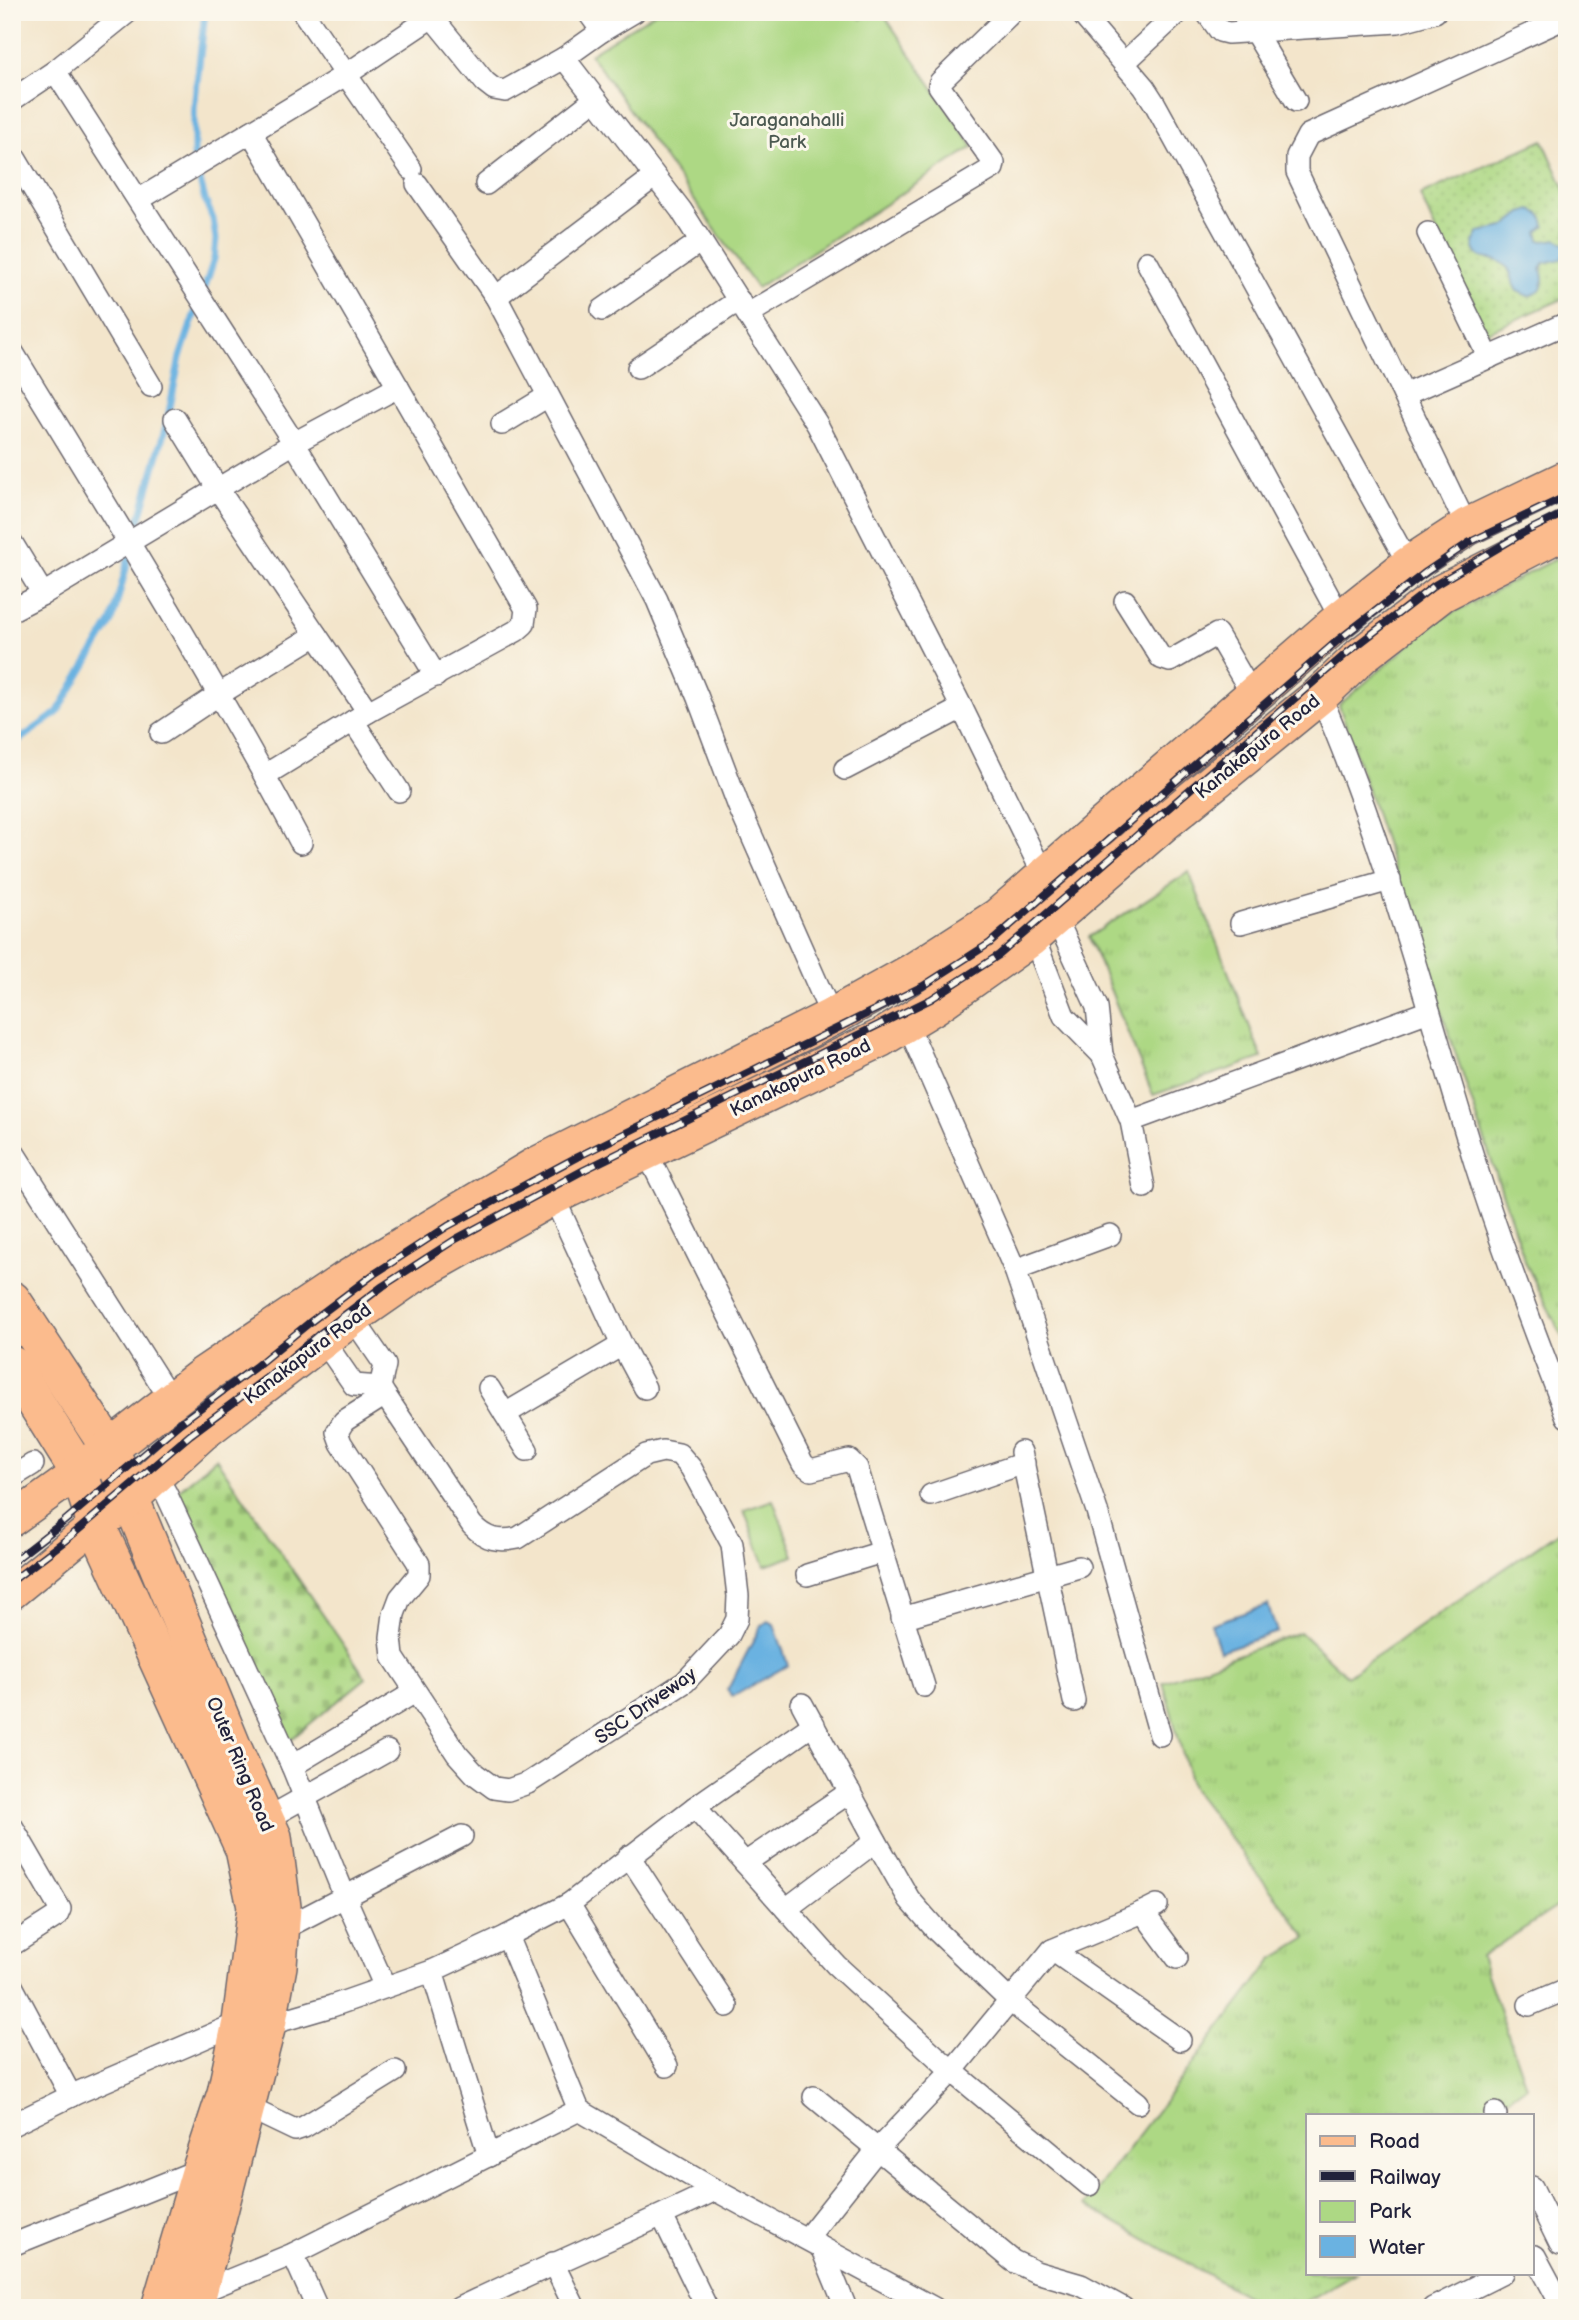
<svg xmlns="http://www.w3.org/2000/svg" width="1579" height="2320" font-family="'Balsamiq Sans',sans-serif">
<defs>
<pattern id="grass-tufts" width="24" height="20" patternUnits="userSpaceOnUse" patternTransform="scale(1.75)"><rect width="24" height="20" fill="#add884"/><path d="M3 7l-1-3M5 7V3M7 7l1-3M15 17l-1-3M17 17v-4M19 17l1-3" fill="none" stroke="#95b973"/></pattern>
<pattern id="cemetery-stones" width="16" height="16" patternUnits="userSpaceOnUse" patternTransform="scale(1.75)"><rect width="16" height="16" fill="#add884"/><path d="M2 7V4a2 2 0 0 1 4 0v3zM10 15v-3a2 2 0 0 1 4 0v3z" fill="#95b973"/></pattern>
<pattern id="garden-dots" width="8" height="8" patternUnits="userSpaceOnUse" patternTransform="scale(1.75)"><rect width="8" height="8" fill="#add884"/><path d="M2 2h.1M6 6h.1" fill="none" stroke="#95b973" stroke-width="1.8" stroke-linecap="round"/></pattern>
</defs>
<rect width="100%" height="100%" fill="#fbf7ec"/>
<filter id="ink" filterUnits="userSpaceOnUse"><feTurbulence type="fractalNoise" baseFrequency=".0143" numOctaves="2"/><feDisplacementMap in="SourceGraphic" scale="14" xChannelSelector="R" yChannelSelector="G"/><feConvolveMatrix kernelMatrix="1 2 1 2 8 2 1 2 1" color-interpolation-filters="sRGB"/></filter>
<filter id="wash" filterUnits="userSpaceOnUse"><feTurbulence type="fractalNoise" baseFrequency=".00686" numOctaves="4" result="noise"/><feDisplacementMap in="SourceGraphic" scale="28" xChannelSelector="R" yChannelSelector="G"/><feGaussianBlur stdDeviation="1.57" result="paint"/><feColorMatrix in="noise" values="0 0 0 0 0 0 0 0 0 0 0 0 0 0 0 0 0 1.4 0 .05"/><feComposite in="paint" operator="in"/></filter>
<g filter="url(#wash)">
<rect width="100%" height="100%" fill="#f3e5cb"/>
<!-- grass -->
<g fill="url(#grass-tufts)" stroke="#687d60" stroke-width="2">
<polygon points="1567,553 1567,1346 1526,1264 1339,705 1437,621"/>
<polygon points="1189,872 1262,1058 1153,1095 1089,937"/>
<polygon points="1567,1526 1567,1900 1481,1957 1526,2086 1486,2115 1308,2115 1308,2273 1355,2273 1294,2308 1267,2308 1085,2205 1273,1959 1307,1938 1192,1788 1163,1682 1300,1632 1347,1676"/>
</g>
<!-- cemetery -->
<polygon fill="url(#cemetery-stones)" stroke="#687d60" stroke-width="2" points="216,1458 366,1678 289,1741 178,1491"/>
<!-- park -->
<g fill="#add884" stroke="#687d60" stroke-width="2">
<polygon points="656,12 856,12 861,19 871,12 882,12 973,147 757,288 590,54"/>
<polygon points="773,1500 794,1556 765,1566 744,1510"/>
</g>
<!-- garden -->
<polygon fill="url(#garden-dots)" stroke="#687d60" stroke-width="2" points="1543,140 1567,194 1567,297 1481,335 1420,195"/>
<!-- water -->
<g fill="#6ab2e1" stroke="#466a8e" stroke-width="2">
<path d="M1531 210C1540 212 1544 217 1545 226L1538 232 1540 240 1544 241 1557 239 1565 245 1566 250 1562 259 1544 263 1541 269C1545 282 1544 293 1528 296L1517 291C1511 282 1513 271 1504 264 1492 254 1476 266 1473 243L1479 232 1504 227 1522 213Z"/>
<polygon points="1268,1605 1277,1632 1220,1651 1211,1624"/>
<polygon points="768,1621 774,1624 788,1665 734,1696 731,1695 727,1689 729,1687 761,1626"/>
</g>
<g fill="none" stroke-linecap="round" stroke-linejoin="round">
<!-- stream -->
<g stroke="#6ab2e1" stroke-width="7">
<polyline points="203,293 214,259 216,239 213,219 205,200 194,158 194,108 205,12"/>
<polyline points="136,532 167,422 180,357 198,304"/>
<polyline points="12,745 57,713 112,621 130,553"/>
</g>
</g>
</g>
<g filter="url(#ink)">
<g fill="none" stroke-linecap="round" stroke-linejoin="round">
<!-- street casing -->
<g stroke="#6b666d" stroke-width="24">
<g id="street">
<polyline points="303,12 411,169"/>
<polyline points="588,12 602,31"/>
<polyline points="1080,12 1144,87 1155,104 1409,565"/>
<polyline points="1206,12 1220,31 1228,33 1398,22 1435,12"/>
<polyline points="1243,12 1296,101"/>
<polyline points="564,58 602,31 634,12"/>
<polyline points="1124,63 1179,12"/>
<polyline points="55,71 294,443 436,676"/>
<polyline points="12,100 55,71 128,12"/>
<polyline points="251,132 526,609 524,624 516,631 368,712 265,775"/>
<polyline points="12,153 151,386"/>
<polyline points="417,184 496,297 657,600 698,698 739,807 832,1017"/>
<polyline points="486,184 595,99"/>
<polyline points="140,199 347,74 432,17 485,82 494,89 505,91 564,58 681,210 817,424 962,708 1044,876"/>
<polyline points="1428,233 1489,358"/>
<polyline points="1147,262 1341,619"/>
<polyline points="496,297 654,177"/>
<polyline points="602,310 701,241"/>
<polyline points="748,314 993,168 994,163 939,86 940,82 1012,12"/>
<path d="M12 351C111 513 212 675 301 843"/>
<polyline points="638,368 739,300"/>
<polyline points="1404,395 1567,323"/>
<polyline points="175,419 218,489 368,712"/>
<polyline points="502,424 548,396"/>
<polyline points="1467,527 1297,172 1297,156 1308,135 1559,21 1567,21"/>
<polyline points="12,543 43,594"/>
<polyline points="1125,601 1161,658 1170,661 1217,634 1253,696"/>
<polyline points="12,610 43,594 294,443 398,387"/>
<path d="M1320 695C1386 846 1426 1006 1475 1163 1502 1249 1535 1333 1567 1417"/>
<polyline points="353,721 399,791"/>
<polyline points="161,733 218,695 316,635"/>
<polyline points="845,769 962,708"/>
<polyline points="1241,923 1390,880"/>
<polyline points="1029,939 1039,951 1064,1016 1102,1055 1097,1007 1062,931 1053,918"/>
<polyline points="906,1021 1015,1270 1097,1511 1160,1735"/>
<polyline points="1102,1055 1131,1121 1144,1187"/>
<polyline points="1131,1121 1429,1011"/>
<polyline points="642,1143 803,1464 811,1470 849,1460 857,1468 924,1686"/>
<polyline points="12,1150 171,1400"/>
<polyline points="553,1196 622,1345 645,1388"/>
<polyline points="1015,1270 1110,1235"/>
<polyline points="323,1340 354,1385 380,1387 385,1365 352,1317"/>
<path d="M380 1387 385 1395 472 1525C486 1540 499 1542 518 1538L646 1455 663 1451 679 1454 691 1468 732 1544 738 1596 737 1619 729 1635 685 1682 528 1783 508 1790 494 1788 475 1774 457 1754 393 1657 391 1637 394 1614 400 1598 419 1575V1564L341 1443 337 1432 344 1421 385 1395"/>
<polyline points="489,1388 527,1450"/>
<polyline points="505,1414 622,1345"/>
<polyline points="1021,1452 1074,1701"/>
<polyline points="155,1474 166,1493 292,1766 345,1897 385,1987"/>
<polyline points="12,1477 33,1464"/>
<polyline points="931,1495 1024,1463"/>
<polyline points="807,1575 882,1552"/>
<polyline points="902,1618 1079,1567"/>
<polyline points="802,1704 876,1841 909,1899 938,1932 1009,2000 1138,2103"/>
<polyline points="292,1766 415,1692"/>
<polyline points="695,1807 836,1965 952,2071 1089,2185"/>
<polyline points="266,1819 387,1751"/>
<polyline points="12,1826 60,1909 57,1916 12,1945"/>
<polyline points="629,1856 727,2006"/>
<polyline points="745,1863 850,1792"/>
<polyline points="569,1904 667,2066"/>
<polyline points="786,1909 876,1841"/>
<polyline points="1143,1912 1177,1958"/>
<polyline points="281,1930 462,1836"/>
<polyline points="507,1936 579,2110 715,2190 934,2308"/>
<polyline points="1052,1950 1180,2040"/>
<polyline points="432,1971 489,2156"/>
<polyline points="12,1986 71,2096"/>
<polyline points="1529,2005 1567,1989"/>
<polyline points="267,2025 332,2006 432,1971 507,1936 569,1904 695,1807 814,1724"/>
<polyline points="814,2097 1013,2261 1036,2272 1081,2285 1123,2308"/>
<polyline points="247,2107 295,2130 304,2127 395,2071"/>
<polyline points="1495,2113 1496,2115"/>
<polyline points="12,2125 77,2093 241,2022"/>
<polyline points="1532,2187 1560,2244"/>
<polyline points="662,2216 707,2308"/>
<polyline points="807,2238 877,2150 952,2071 1052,1950 1143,1912 1157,1905"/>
<polyline points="12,2245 201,2169"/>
<polyline points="821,2247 846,2308"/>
<polyline points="293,2254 317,2308"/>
<polyline points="1535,2256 1563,2308"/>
<polyline points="553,2263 575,2308"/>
<polyline points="198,2293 293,2254 579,2110"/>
<path d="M459 2308C544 2267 631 2231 715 2190"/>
<polyline points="1433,2308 1503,2273"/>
</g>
</g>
<!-- primary casing -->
<g stroke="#6b666d" stroke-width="35">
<g id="primary">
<polyline points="12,1520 79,1472"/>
<polyline points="12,1593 96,1524"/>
</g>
</g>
<!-- highway casing -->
<g stroke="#6b666d" stroke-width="40">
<g id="highway">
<polyline points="12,1300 110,1449 235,1753 273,1837 282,1907 278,1966 267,2025 194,2308"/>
<polyline points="12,1365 79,1472 96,1524 244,1849 256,1907 241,2022 226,2093 201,2169 160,2308"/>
<polyline points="79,1472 204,1375 344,1281 534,1167 832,1017 911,973 998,917 1341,619 1409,565 1467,527 1567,479"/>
<polyline points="96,1524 130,1498 201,1433 352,1317 411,1276 553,1196 881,1038 934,1006 1029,939 1162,824 1320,695 1362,655 1442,593 1567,529"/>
</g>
</g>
<!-- street -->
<use href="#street" stroke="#fff" stroke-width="21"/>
<!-- primary -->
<use href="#primary" stroke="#fbbb8d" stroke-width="32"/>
<!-- highway -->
<use href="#highway" stroke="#fbbb8d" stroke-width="37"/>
<!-- rail casing -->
<g stroke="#22223b" stroke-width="8">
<g id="rail">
<polyline points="12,1562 61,1524 180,1423 255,1367 309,1323 374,1274 448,1226 577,1157 923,986 990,943 1337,641 1426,572 1470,542 1567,496"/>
<polyline points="12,1581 71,1536 190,1435 265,1379 318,1335 383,1286 456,1239 584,1170 931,999 999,955 1347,653 1435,585 1523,533 1567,512"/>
</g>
</g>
<!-- rail -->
<use href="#rail" stroke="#fbf7ec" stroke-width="5" stroke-dasharray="16" stroke-linecap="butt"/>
</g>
</g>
<g text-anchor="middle" stroke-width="6" stroke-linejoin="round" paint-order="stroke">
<!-- park labels -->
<g font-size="19" fill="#4c5951" stroke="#fbf7ec">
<text x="787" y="126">Jaraganahalli<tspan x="787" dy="22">Park</tspan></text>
</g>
<!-- street labels -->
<g font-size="19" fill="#22223b" stroke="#fbf7ec">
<text transform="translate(1257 746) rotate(-39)" y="7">Kanakapura Road</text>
<text transform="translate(800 1077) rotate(-26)" y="7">Kanakapura Road</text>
<text transform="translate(307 1353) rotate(-37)" y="7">Kanakapura Road</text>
<text transform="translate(645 1705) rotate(-35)" y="7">SSC Driveway</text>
<text transform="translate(241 1764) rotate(67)" y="7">Outer Ring Road</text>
</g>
</g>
<!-- margin -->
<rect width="1579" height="2320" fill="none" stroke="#fbf7ec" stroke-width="42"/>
<!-- legend -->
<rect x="1306" y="2114" width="228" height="161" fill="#fbf7ec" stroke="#a4a2a5" stroke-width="2"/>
<rect x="1320" y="2136" width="35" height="10" fill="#fbbb8d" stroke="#a4a2a5" stroke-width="2"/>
<text x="1369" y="2148" font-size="21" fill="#22223b">Road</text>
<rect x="1320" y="2171" width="35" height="10" fill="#22223b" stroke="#a4a2a5" stroke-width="2"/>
<text x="1369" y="2184" font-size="21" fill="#22223b">Railway</text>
<rect x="1320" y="2201" width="35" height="21" fill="#add884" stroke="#a4a2a5" stroke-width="2"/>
<text x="1369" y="2218" font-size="21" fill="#22223b">Park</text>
<rect x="1320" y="2236" width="35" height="21" fill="#6ab2e1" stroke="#a4a2a5" stroke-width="2"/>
<text x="1369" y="2254" font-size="21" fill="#22223b">Water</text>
</svg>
